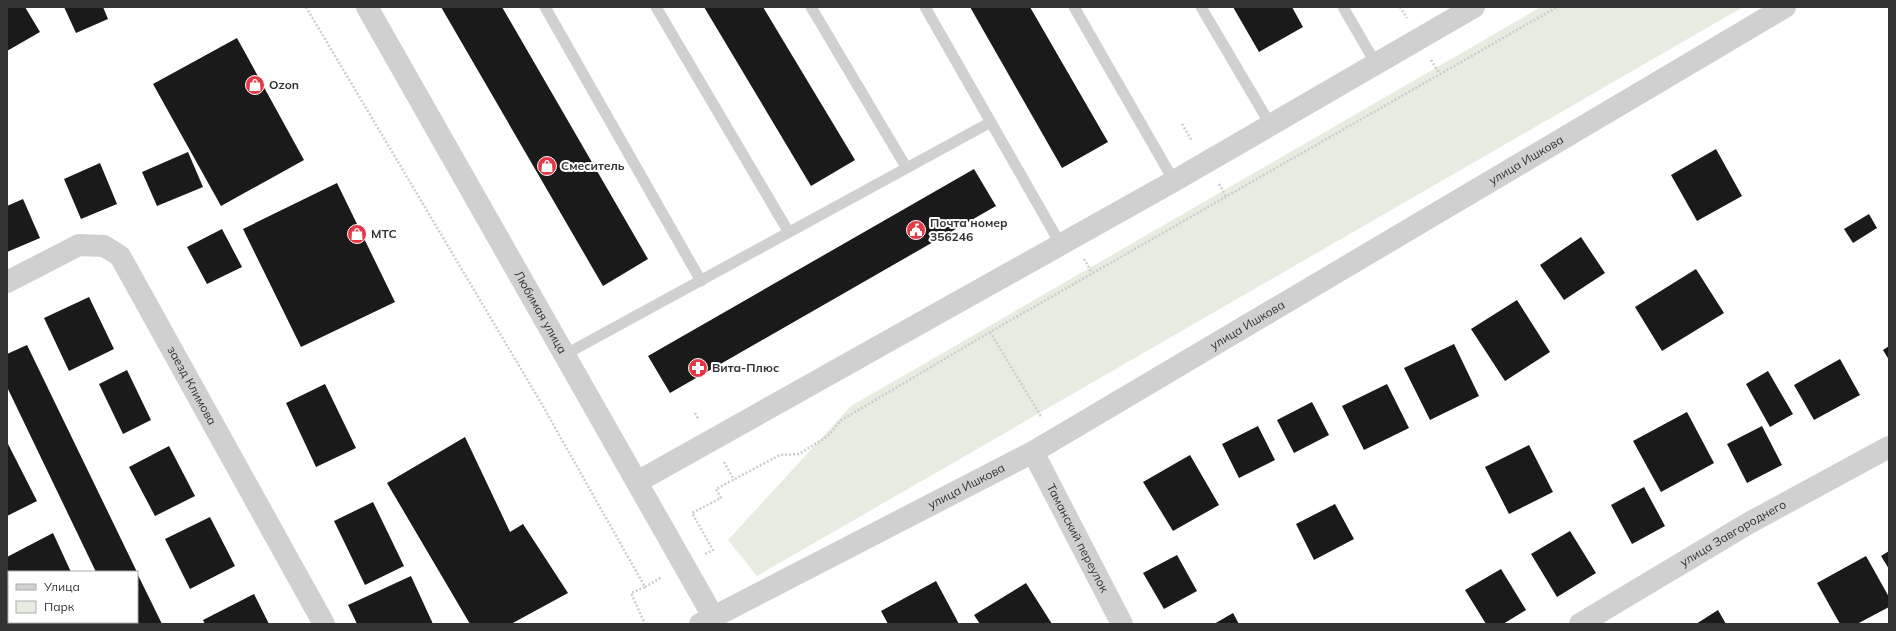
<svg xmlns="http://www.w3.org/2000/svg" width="1896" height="631" font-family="Mulish,sans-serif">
<rect width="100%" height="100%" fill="#fff"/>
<!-- green -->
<polygon fill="#e6ecdf" points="1541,7 1743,7 757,576 728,540 851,406"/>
<!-- building -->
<g fill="#1a1a1a">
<polygon points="7,7 25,7 40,32 7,51"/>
<polygon points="64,7 103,7 108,19 76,33"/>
<polygon points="441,7 502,7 648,259 603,286"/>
<polygon points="704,7 763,7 855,160 811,186"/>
<polygon points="970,7 1030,7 1108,142 1062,168"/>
<polygon points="1233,7 1292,7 1303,27 1259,52"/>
<polygon points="237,38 304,160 221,206 153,84"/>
<polygon points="1716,149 1742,196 1697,221 1671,175"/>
<polygon points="188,152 203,187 157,206 142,172"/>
<polygon points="100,163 117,204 81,219 64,179"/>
<polygon points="974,169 996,206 670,393 648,356"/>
<polygon points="337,183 395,302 301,347 243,229"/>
<polygon points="23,199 40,238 7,252 7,206"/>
<polygon points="1869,214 1877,228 1853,243 1844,229"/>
<polygon points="222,229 242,267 207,284 187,247"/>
<polygon points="1581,237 1605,273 1564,300 1540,265"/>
<polygon points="1696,269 1724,313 1662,351 1635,307"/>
<polygon points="89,297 114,349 69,371 44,318"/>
<polygon points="1517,300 1550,352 1505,381 1471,329"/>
<polygon points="1454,344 1479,396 1430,420 1404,368"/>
<polygon points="27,345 137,572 96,572 7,387 7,354"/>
<polygon points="1889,346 1889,360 1883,350"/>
<polygon points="1840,359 1860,395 1814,420 1794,385"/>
<polygon points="127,370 151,420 123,434 99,384"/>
<polygon points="1768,371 1793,414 1770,427 1746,384"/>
<polygon points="325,384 356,448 316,467 286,403"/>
<polygon points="1387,384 1409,428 1364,450 1342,406"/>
<polygon points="1312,402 1329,435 1294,453 1277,420"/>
<polygon points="1687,412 1714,463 1661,492 1633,441"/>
<polygon points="1258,426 1275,460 1239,478 1222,444"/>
<polygon points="1762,426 1782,465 1747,483 1727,444"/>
<polygon points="465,437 510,532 523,524 568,593 511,624 470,624 387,483"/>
<polygon points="7,442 37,501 7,516"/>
<polygon points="1529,445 1553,492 1509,514 1485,467"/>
<polygon points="169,446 195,496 155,516 129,467"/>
<polygon points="1190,455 1219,505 1173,531 1143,482"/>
<polygon points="1644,487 1665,526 1632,544 1611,505"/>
<polygon points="373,502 404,566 365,585 334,521"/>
<polygon points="1335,504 1354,539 1314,560 1296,524"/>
<polygon points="210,517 235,566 190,589 165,539"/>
<polygon points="1570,531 1596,573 1557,597 1531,554"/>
<polygon points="53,533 71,572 9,572 9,592 7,589 7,557"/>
<polygon points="1889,551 1889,569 1881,556"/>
<polygon points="1177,555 1197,591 1164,609 1143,573"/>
<polygon points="1866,556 1889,597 1889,607 1857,624 1840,624 1817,583"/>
<polygon points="1501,569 1526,610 1503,624 1486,624 1465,590"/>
<polygon points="137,573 162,624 121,624 120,622 137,622"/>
<polygon points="411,576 433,624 357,624 348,605"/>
<polygon points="936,581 959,624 888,624 881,611"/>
<polygon points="1026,583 1052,624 980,624 974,615"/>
<polygon points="254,594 269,624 205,624 203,620"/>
<polygon points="1718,610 1726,624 1696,624"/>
<polygon points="1233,613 1239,624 1214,624"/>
<polygon points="25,622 96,622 97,624 26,624"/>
</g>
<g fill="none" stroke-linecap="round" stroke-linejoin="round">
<!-- path -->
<g stroke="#cdcdcd" stroke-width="2.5" stroke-dasharray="2 2" stroke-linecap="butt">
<polyline points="306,7 540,401 645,587 631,593 645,624"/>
<polyline points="1400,7 1407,18"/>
<polyline points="1431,60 1439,73"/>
<polyline points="1182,124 1192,141"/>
<polyline points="1219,184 1226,196"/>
<polyline points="1084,259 1092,273"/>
<polyline points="990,332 1042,418"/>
<polyline points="695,413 699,420"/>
<polyline points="724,462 734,480"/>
<polyline points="705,554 713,550 692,513 721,498 716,489 780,455 799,454 828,436 840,421 990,332 1557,7"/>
<polyline points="645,587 662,577"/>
</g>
<!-- lane -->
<g stroke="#d0d0d0" stroke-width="11">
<polyline points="545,7 701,281"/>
<polyline points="656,7 788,231"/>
<polyline points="811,7 906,167"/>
<polyline points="925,7 1061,245"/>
<polyline points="1074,7 1174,181"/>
<polyline points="1201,7 1270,124"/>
<polyline points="1343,7 1376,64"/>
<polyline points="566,354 991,122"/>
</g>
<!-- street -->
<g stroke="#d0d0d0" stroke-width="22">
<path id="s1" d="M367 7 714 618"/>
<path id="s2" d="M7 282 79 245 104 246 120 256 324 624"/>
<path id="s3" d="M1033 452 1122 624"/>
<polyline points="637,482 1174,181 1474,7"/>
<path id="s4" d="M700 624 1033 452 1785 7"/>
<path id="s5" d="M1580 624 1749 523 1889 447"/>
</g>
</g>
<!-- icons -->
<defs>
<g id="shop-disc" transform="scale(1)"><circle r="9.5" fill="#e63946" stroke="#fff"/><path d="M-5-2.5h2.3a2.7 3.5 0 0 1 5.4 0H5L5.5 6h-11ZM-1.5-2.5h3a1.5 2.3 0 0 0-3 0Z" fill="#fff"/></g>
<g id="civic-disc" transform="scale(1)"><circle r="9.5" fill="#e63946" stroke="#fff"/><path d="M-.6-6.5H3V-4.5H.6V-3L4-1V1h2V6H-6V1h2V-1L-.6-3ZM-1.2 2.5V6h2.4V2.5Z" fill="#fff"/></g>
<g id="pharmacy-disc" transform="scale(1)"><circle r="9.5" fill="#e63946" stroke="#fff"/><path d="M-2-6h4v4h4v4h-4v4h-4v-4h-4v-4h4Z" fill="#fff"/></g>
</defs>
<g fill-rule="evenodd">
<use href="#shop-disc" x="255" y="85"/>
<use href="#shop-disc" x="547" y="166"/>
<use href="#civic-disc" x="916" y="230"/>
<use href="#shop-disc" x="357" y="234"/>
<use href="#pharmacy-disc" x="698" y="368"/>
</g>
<g text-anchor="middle" stroke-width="4" stroke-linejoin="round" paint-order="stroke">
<!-- poi labels -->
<g font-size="12" font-weight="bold" fill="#333" stroke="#fff" text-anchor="start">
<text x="269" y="89">Ozon</text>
<text x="561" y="170">Смеситель</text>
<text x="930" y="227">Почта номер<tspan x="930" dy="14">356246</tspan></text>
<text x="371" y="238">МТС</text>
<text x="712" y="372">Вита-Плюс</text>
</g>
<!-- street labels -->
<g font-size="12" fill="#333" stroke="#fff">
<text dy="4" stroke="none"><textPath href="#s4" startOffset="948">улица Ишкова</textPath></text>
<text dy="4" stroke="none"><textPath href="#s1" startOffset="351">Любимая улица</textPath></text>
<text dy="4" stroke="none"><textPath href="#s4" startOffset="624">улица Ишкова</textPath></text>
<text dy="4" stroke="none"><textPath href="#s2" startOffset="273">заезд Климова</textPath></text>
<text dy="4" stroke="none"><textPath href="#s4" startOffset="300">улица Ишкова</textPath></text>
<text dy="4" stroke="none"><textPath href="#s5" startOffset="178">улица Завгороднего</textPath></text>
<text dy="4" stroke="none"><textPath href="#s3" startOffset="97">Таманский переулок</textPath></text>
</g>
</g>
<!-- border -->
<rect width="1896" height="631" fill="none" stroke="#333333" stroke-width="16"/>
<!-- legend -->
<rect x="8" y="571" width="130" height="52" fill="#ffffff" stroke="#adadad"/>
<rect x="16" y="584" width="20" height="6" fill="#d0d0d0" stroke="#adadad"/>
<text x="44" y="591" font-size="12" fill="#333333">Улица</text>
<rect x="16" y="601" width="20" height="12" fill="#e6ecdf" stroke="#adadad"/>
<text x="44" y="611" font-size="12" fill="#333333">Парк</text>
</svg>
